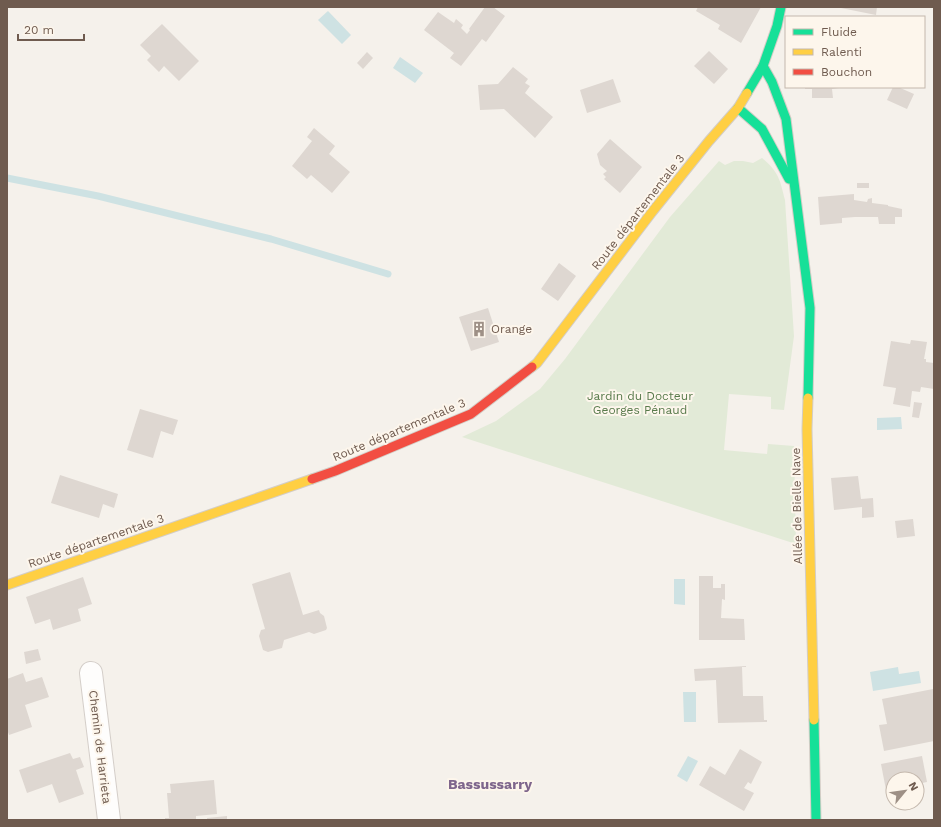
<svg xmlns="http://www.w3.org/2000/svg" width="941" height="827" font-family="'Work Sans',sans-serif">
<rect width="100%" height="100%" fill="#f5f1eb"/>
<!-- green -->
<path fill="#e2ead7" d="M762 158C779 172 780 180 785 200L794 336 784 410 771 409V397L729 394 724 450 767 454 768 444 794 446 796 544 462 437 496 421 540 389 565 359 670 217 719 161 725 165 734 161H743L753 163Z"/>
<!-- water -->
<g fill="#cee2e3">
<polygon points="328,11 351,35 342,44 318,20"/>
<polygon points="400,57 423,73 415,83 393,68"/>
<polygon points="901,417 902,429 877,430 877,418"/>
<polygon points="674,579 685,579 685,605 674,604"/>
<polygon points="898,667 899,674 919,671 921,683 873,691 870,672"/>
<polygon points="683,692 696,692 696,722 684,722"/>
<polygon points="688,756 698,761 687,782 677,776"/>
</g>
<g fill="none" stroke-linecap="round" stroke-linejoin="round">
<!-- stream -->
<polyline stroke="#cee2e3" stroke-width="7" points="7,178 98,196 271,239 388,274"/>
</g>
<!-- building -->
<g fill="#ded7d1">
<polygon points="485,7 493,7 505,16 486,42 482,39 461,66 450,58 454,53 424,30 438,12 454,23 456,19 463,25 461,28 467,34 470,30 469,29"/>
<polygon points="698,7 761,7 741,43 718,29 720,25 696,11"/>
<polygon points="836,7 877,7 876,15"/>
<polygon points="162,24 199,61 179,81 164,66 159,72 147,60 151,56 140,45"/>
<polygon points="709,51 728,69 714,84 694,66"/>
<polygon points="367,52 373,58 363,69 357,63"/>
<polygon points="513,67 528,79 525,83 530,86 525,93 553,117 535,138 504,109 480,110 478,85 498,84"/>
<polygon points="613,79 621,102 587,113 580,90"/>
<polygon points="805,87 839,87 839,88 832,89 833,98 812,98 812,89 805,89"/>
<polygon points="893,87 898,87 914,94 907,109 887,100"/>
<polygon points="314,128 335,146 329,154 350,172 332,193 311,175 307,179 292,166 312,141 307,137"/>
<polygon points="610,139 642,167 620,193 604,179 606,177 603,174 607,171 600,165 597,154"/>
<rect x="857" y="183" width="12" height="5"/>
<polygon points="854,194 854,200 867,202 868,199 872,198 872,203 888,205 888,206 902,209 902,217 895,217 895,224 879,224 878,217 855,217 842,218 842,223 820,225 818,197"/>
<polygon points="559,263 576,276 558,301 541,289"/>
<polygon points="488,308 499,342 471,351 459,317"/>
<polygon points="911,340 927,342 924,359 926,359 926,362 934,363 934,389 921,387 920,392 912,391 910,407 893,404 896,388 883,386 891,341 910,344"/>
<polygon points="914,402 922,403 919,418 912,417"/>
<polygon points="140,409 178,420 173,435 161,431 153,458 127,450"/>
<polygon points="60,475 118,494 114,508 103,504 99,518 51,503"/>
<polygon points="858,476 861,499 873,498 874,517 862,518 862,507 834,510 831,478"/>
<polygon points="913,519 915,536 897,538 895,521"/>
<polygon points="290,572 303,615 319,610 320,613 324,616 327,628 326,630 314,634 309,632 284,640 282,648 268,652 263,650 259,636 261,630 265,629 252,584"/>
<polygon points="699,576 713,576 713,588 721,588 721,584 725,584 725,600 722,599 721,618 744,619 745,640 699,640"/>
<polygon points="83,577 92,604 78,609 81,621 53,630 50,619 35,624 26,597"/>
<polygon points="38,649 41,660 26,664 24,652"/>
<polygon points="746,666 746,667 742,667 743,696 763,696 764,720 767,720 767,722 718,723 716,680 695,681 694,669"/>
<polygon points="23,673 26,682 42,677 49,697 25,705 32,727 9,735 7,729 7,679"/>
<polygon points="933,689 934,741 884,751 879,725 887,724 882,699"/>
<polygon points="740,749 762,762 751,784 748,782 744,788 754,793 744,811 699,785 710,766 725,775"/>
<polygon points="70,753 73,759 80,757 84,767 76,770 84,794 59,803 52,784 27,793 19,770"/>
<polygon points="922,756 927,782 917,784 917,779 893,779 893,788 886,790 881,764"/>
<polygon points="214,780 217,814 196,816 196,820 165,820 165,818 169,818 167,793 171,793 170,784"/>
<polygon points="227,816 227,820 207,820 207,818"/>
</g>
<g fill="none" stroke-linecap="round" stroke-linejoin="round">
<!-- street casing -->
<g stroke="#d4cec9" stroke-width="24">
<polyline id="street" points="91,673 109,820"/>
</g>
<!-- fast casing -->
<g stroke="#d3cdc6" stroke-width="11">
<g id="fast">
<polyline points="763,66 772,82 786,119 810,308 808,398"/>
<polyline points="747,93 763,66 777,26 781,7"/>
<polyline points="738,108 762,129 789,179"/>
<polyline points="814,720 816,820"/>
</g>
</g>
<!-- slow casing -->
<g stroke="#d3cdc6" stroke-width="11">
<g id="slow">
<polyline points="532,367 537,363 652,212 709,141 738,108 747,93"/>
<polyline points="808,398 807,429 814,720"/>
<polyline points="7,585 312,479"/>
</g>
</g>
<!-- jam casing -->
<g stroke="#d3cdc6" stroke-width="11">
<polyline id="jam" points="312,479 335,471 471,414 532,367"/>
</g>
<!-- street -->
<use href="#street" stroke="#fefdfc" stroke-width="22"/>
<!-- fast -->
<use href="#fast" stroke="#16e098" stroke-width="9"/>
<!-- slow -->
<use href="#slow" stroke="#ffcf43" stroke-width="9"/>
<!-- jam -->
<use href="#jam" stroke="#f24e42" stroke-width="9"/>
</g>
<!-- icons -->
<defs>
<g id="building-bare" transform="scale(1.2)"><path d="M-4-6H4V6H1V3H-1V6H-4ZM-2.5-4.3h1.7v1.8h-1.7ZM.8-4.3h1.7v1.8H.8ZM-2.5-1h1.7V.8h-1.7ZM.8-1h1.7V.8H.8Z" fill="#9e9086" stroke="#fdf6ec" stroke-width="2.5" paint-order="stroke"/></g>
</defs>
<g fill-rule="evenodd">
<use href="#building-bare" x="479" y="329"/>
</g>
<g text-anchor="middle" stroke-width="4" stroke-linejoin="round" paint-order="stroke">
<!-- street labels -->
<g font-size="12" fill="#6f5b4f" stroke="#fdf6ec">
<text transform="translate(638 212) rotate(-52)" y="4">Route départementale 3</text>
<text transform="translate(399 430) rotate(-23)" y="4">Route départementale 3</text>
<text transform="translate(797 506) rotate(-91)" y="4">Allée de Bielle Nave</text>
<text transform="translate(96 541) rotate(-19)" y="4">Route départementale 3</text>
<text transform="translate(100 747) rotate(83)" y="4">Chemin de Harrieta</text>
</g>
<!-- poi labels -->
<g font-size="12" fill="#6f5b4f" stroke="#fdf6ec" text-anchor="start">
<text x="491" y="333">Orange</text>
</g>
<!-- park labels -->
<g font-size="12" fill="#587a4b" stroke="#fdf6ec">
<text x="640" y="400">Jardin du Docteur<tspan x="640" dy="14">Georges Pénaud</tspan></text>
</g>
<!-- quarter labels -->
<g font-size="14" font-weight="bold" fill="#7f668c" stroke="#fdf6ec">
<text x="490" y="789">Bassussarry</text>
</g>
</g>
<!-- border -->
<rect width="941" height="827" fill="none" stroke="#6f5b4f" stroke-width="16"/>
<!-- legend -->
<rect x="785" y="16" width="140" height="72" fill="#fdf6ec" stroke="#c4b8ad"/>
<rect x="793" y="29" width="20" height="6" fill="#16e098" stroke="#c4b8ad"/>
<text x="821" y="36" font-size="12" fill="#6f5b4f">Fluide</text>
<rect x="793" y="49" width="20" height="6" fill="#ffcf43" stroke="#c4b8ad"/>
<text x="821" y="56" font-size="12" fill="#6f5b4f">Ralenti</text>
<rect x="793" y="69" width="20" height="6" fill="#f24e42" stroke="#c4b8ad"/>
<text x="821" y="76" font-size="12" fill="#6f5b4f">Bouchon</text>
<!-- north arrow -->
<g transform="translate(905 791) rotate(61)"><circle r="19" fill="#fdf6ec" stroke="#c4b8ad"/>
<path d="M0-3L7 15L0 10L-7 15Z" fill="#9e9086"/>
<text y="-6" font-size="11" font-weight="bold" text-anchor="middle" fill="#6f5b4f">N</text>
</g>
<!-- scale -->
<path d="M18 34v6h66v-6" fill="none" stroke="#6f5b4f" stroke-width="2"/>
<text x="24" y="34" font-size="12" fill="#6f5b4f" stroke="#fdf6ec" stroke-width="3" paint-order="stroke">20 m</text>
</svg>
